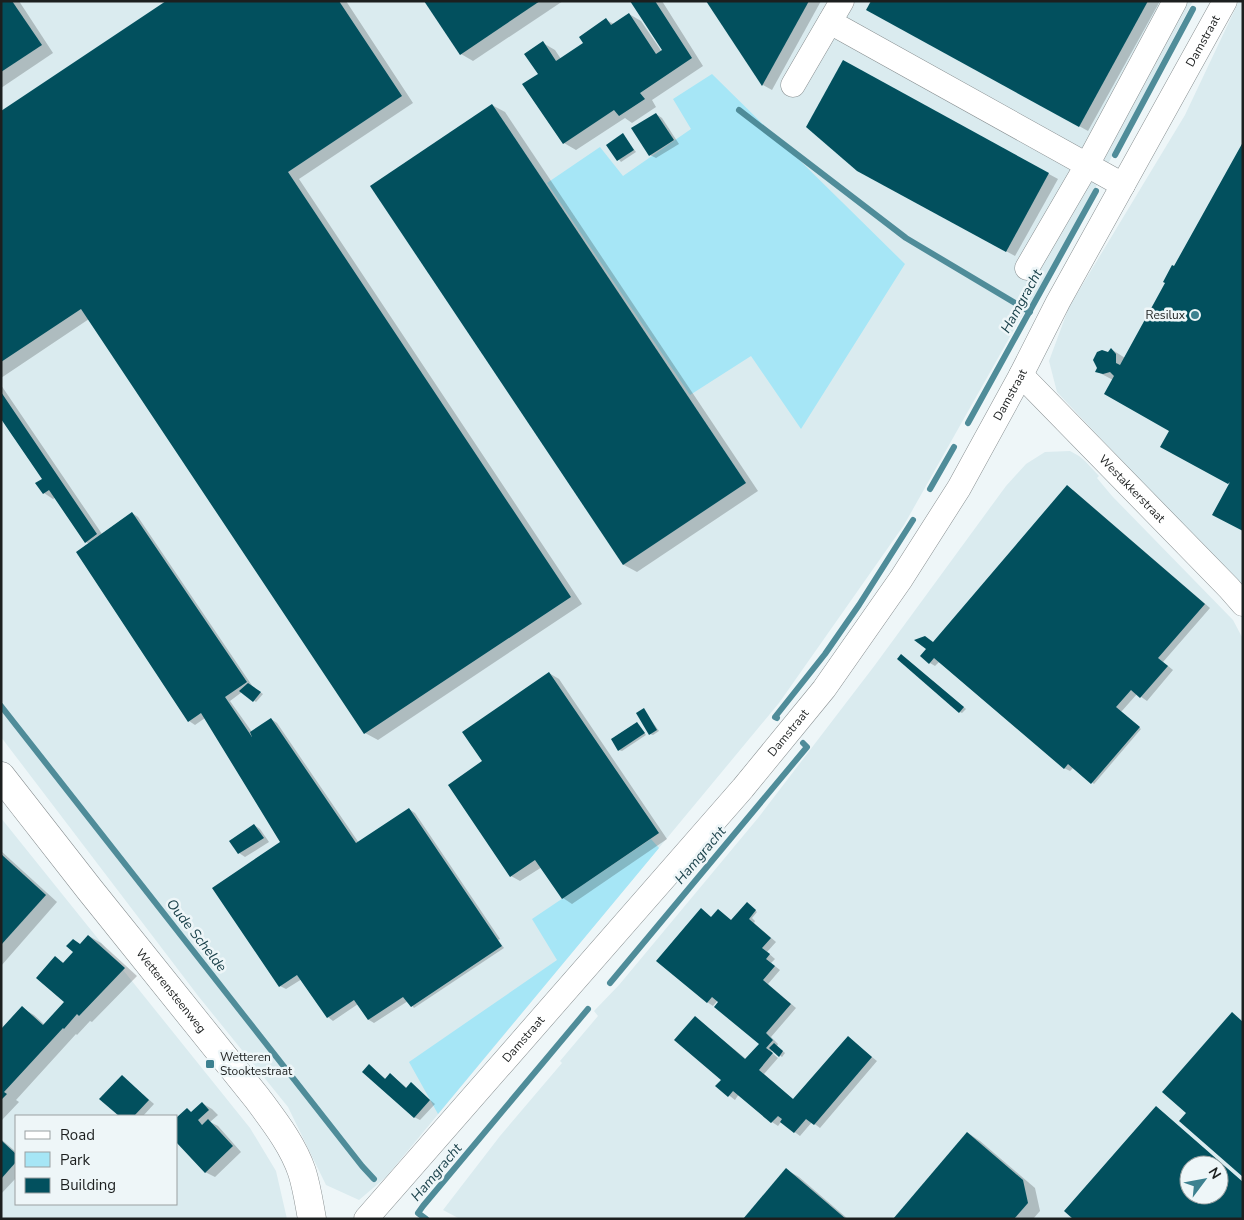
<svg xmlns="http://www.w3.org/2000/svg" width="1244" height="1220" font-family="'Nunito Sans',sans-serif">
<rect width="100%" height="100%" fill="#eef6f8"/>
<!-- built -->
<g fill="#daebef" fill-rule="evenodd">
<polygon points="1,1 1193,1 1048,279 1020,319 904,525 779,703 386,1177 359,1200 326,1185 288,1107 199,997 1,737"/>
<polygon points="1239,1 1243,1 1243,585 1205,549 1057,392 1049,361 1069,307 1185,115"/>
<path d="M1070 451 1079 456 1085 461 1099 476 1097 478 1112 496 1233 620 1243 639V1219H460L443 1210 500 1136 562 1063 560 1061 598 1016 594 1011 619 985 758 818 875 665 1006 486 1026 464 1045 452ZM1189 1165H1219V1195H1189Z"/>
<path d="M1 818 250 1128 276 1171 287 1219H1ZM16 1116H176V1204H16Z"/>
</g>
<!-- green -->
<g fill="#a6e6f6">
<polygon points="712,74 905,264 801,429 751,356 690,395 547,183 600,147 623,176 691,129 673,99"/>
<polygon points="651,839 659,848 438,1114 409,1062 557,960 532,919"/>
</g>
<!-- shadow -->
<g fill="#0003">
<polygon points="1,1 19,1 53,53 1,88"/>
<polygon points="168,1 346,1 413,103 299,179 582,604 378,740 365,733 89,319 1,378 1,112"/>
<polygon points="425,1 563,1 473,61 461,54"/>
<polygon points="632,1 662,1 703,66 652,100 656,107 632,123 625,118 576,150 564,143 540,74 543,43 555,50 561,59 585,43 606,20 614,24 629,14 641,21 662,52 664,50"/>
<polygon points="708,1 821,1 772,90 763,85"/>
<polygon points="872,1 1160,1 1088,131 868,9"/>
<polygon points="843,61 1058,179 1015,256 868,176"/>
<polygon points="492,105 505,112 758,491 637,572 624,565 371,186"/>
<polygon points="656,114 662,118 679,144 656,158 650,155"/>
<polygon points="623,135 636,152 621,162 608,145"/>
<polygon points="1175,268 1243,530 1230,484 1162,447 1171,431 1113,380 1096,371 1111,349 1125,358"/>
<polygon points="1,385 102,534 132,513 138,517 253,687 263,694 256,702 242,692 230,701 252,732 271,719 277,723 359,843 409,809 415,813 500,939 498,940 504,948 414,1008 408,1001 374,1023 369,1020 358,1004 333,1021 328,1017 302,979 286,989 280,986 282,843 205,718 195,725 189,721 77,552 89,544 86,542 56,497 53,499 44,493 37,483 43,479 1,416"/>
<polygon points="1073,490 1210,608 1163,662 1173,670 1147,701 1137,694 1121,712 1141,729 1094,784 1074,767 1070,771 1064,768 939,662 935,666 930,663 933,643"/>
<polygon points="904,657 966,709 962,713 960,712"/>
<polygon points="549,673 559,679 667,839 572,904 563,898 542,867 520,881 511,876"/>
<polygon points="644,710 659,731 653,735 650,734"/>
<polygon points="637,723 646,735 622,751 619,750"/>
<polygon points="254,825 260,829 269,842 245,857 239,853 231,841"/>
<polygon points="1,851 57,902 1,966"/>
<polygon points="750,905 757,912 752,918 755,921 754,923 776,942 767,952 775,959 771,963 780,970 768,984 796,1008 771,1037 778,1044 777,1046 785,1053 782,1057 773,1050 771,1052 778,1058 764,1074 794,1100 848,1038 877,1061 820,1128 812,1122 800,1136 781,1122 778,1126 772,1122 739,1094 735,1100 717,1086 723,1080 695,1017 746,1059 760,1044 718,1000 713,1006 707,1002 701,910 712,918 719,911 732,921"/>
<polygon points="89,936 101,943 137,976 92,1022 90,1021 77,1035 76,1034 16,1100 19,1102 2,1120 1,1031 22,1008 34,1015 45,1025 65,1002 55,958 64,963"/>
<polygon points="369,1066 386,1079 390,1074 407,1088 411,1084 435,1104 420,1120 414,1117"/>
<polygon points="122,1076 154,1104 143,1116 121,1116 101,1099"/>
<polygon points="202,1103 212,1109 218,1115 210,1122 218,1126 241,1152 215,1177 205,1172 187,1110 192,1113"/>
<polygon points="968,1133 980,1141 1035,1188 1040,1211 1033,1219 895,1219"/>
<polygon points="1,1139 16,1152 16,1178 1,1194"/>
<polygon points="787,1170 799,1177 848,1219 745,1219"/>
</g>
<g fill="none" stroke-linecap="round" stroke-linejoin="round">
<!-- stream -->
<g stroke="#4f8c99" stroke-width="6">
<polyline points="739,110 906,238 1030,312"/>
<polyline points="1115,155 1193,9"/>
<polyline points="968,423 1096,191"/>
<polyline points="930,489 954,447"/>
<polyline points="1,706 362,1166 374,1179"/>
<polyline points="777,718 775,717 825,654 859,605 913,520"/>
<polyline points="610,983 807,747 803,743"/>
<polyline points="426,1219 418,1213 423,1206 588,1009"/>
</g>
</g>
<!-- building -->
<g fill="#02505e" fill-rule="evenodd">
<polygon points="1,1 12,1 42,45 1,72"/>
<polygon points="166,1 339,1 402,96 288,172 571,597 364,734 81,309 1,362 1,111"/>
<polygon points="424,1 540,1 460,55"/>
<polygon points="630,1 655,1 692,58 640,93 645,99 619,116 614,110 563,144 522,84 538,74 524,54 543,41 556,61 583,43 579,37 606,18 611,25 629,13 656,54 662,50"/>
<polygon points="706,1 809,1 762,86"/>
<polygon points="871,1 1148,1 1079,127 866,10"/>
<polygon points="843,60 1049,173 1006,252 857,171 806,127"/>
<polygon points="492,104 746,483 623,565 370,186"/>
<polygon points="656,113 674,140 649,156 631,128"/>
<polygon points="623,133 634,150 617,161 606,145"/>
<polygon points="1243,142 1243,531 1212,515 1230,482 1228,484 1160,447 1169,431 1104,394 1114,376 1110,372 1103,374 1095,372 1097,368 1093,360 1097,352 1102,350 1108,352 1111,348 1116,354 1116,363 1120,365 1165,283 1163,282 1172,265 1174,266"/>
<polygon points="1,392 97,534 85,543 49,490 43,494 35,483 42,479 1,419"/>
<polygon points="1067,485 1205,604 1158,658 1168,666 1140,698 1131,690 1116,707 1140,727 1091,784 1068,764 1064,769 934,658 929,664 920,656 926,649 914,640 925,636 933,642"/>
<polygon points="132,512 247,682 225,697 252,737 250,732 271,718 356,843 409,808 502,946 411,1007 403,997 368,1020 354,1000 327,1018 297,975 279,987 212,888 280,842 201,713 188,722 76,552"/>
<polygon points="901,654 964,707 959,713 897,659"/>
<polygon points="549,672 659,833 562,899 535,860 510,877 448,785 482,761 462,732"/>
<polygon points="248,683 261,692 253,702 239,691"/>
<polygon points="644,708 657,730 649,735 636,713"/>
<polygon points="637,722 645,733 618,751 611,739"/>
<polygon points="254,824 264,838 238,854 229,841"/>
<polygon points="1,854 46,895 1,945"/>
<polygon points="747,902 756,910 749,919 771,938 762,948 770,954 766,959 775,966 763,980 791,1004 766,1033 773,1040 766,1048 773,1053 759,1070 793,1099 848,1036 872,1057 814,1125 806,1119 794,1133 780,1122 782,1119 778,1116 771,1123 733,1091 728,1097 715,1086 721,1080 674,1040 695,1016 745,1059 759,1044 714,1007 718,1002 712,997 707,1003 656,961 701,908 711,917 718,909 731,920"/>
<polygon points="88,935 125,968 79,1016 77,1014 64,1029 63,1028 4,1092 7,1094 1,1100 1,1029 22,1006 43,1025 64,1002 36,978 55,956 63,963 73,952 66,946 73,939 80,944"/>
<polygon points="1232,1012 1243,1022 1243,1177 1179,1121 1186,1113 1162,1092"/>
<polygon points="774,1043 783,1051 779,1057 769,1048"/>
<polygon points="369,1064 385,1079 390,1073 406,1088 411,1082 430,1100 414,1118 362,1072"/>
<polygon points="122,1075 149,1100 134,1116 119,1116 99,1099"/>
<polygon points="202,1102 209,1110 198,1120 202,1125 208,1119 233,1146 205,1173 176,1142 176,1118 187,1108 191,1112"/>
<path d="M1156 1106 1243 1182V1219H1073L1064 1211ZM1189 1165H1219V1195H1189Z"/>
<polygon points="967,1132 1023,1180 1028,1203 1014,1219 893,1219"/>
<polygon points="1,1140 16,1154 16,1162 1,1179"/>
<polygon points="786,1168 846,1219 743,1219"/>
</g>
<g fill="none" stroke-linecap="round" stroke-linejoin="round">
<!-- minor casing -->
<g stroke="#888f91" stroke-width="25">
<g id="minor">
<polyline points="830,22 1123,185"/>
<polyline points="793,85 842,1"/>
<polyline points="1027,268 1087,165 1175,1"/>
<path id="s1" d="M1021 375 1229 588 1243 604"/>
<path id="s2" d="M366 1219 743 788 824 689 901 579 959 488 1021 375 1058 302 1225 1"/>
</g>
</g>
<!-- tertiary casing -->
<g stroke="#888f91" stroke-width="29">
<g id="tertiary">
<path id="s3" d="M1 776 90 890 257 1098C274 1121 293 1145 302 1172 307 1188 309 1203 312 1219"/>
</g>
</g>
<!-- minor -->
<use href="#minor" stroke="#fff" stroke-width="24"/>
<!-- tertiary -->
<use href="#tertiary" stroke="#fff" stroke-width="28"/>
</g>
<!-- markers -->
<g fill="#3d8190" stroke="#eef6f8" stroke-width="2">
<circle cx="1195" cy="315" r="5"/>
<rect x="205" y="1059" width="10" height="10" rx="2.5"/>
</g>
<g text-anchor="middle" stroke-width="5" stroke-linejoin="round" paint-order="stroke">
<!-- street labels -->
<g font-size="12" fill="#1c1f1f" stroke="#eef6f8">
<text dy="4" stroke="none"><textPath href="#s2" startOffset="1452">Damstraat</textPath></text>
<text dy="4" stroke="none"><textPath href="#s2" startOffset="1049">Damstraat</textPath></text>
<text dy="4" stroke="none"><textPath href="#s1" startOffset="159">Westakkerstraat</textPath></text>
<text dy="4" stroke="none"><textPath href="#s2" startOffset="644">Damstraat</textPath></text>
<text dy="4" stroke="none"><textPath href="#s3" startOffset="274">Wetterensteenweg</textPath></text>
<text dy="4" stroke="none"><textPath href="#s2" startOffset="239">Damstraat</textPath></text>
</g>
<!-- poi labels -->
<g font-size="12" fill="#1c1f1f" stroke="#eef6f8" text-anchor="end">
<text x="1185" y="319">Resilux</text>
<text x="220" y="1061" text-anchor="start">Wetteren<tspan x="220" dy="14">Stooktestraat</tspan></text>
</g>
<!-- water labels -->
<g font-size="14" font-style="italic" fill="#1b424b" stroke="#eef6f8">
<text transform="translate(1021 301) rotate(-61)" y="5">Hamgracht</text>
<text transform="translate(700 855) rotate(-50)" y="5">Hamgracht</text>
<text transform="translate(197 935) rotate(52)" y="5">Oude Schelde</text>
<text transform="translate(436 1172) rotate(-50)" y="5">Hamgracht</text>
</g>
</g>
<!-- border -->
<rect width="1244" height="1220" fill="none" stroke="#1c1f1f" stroke-width="5"/>
<!-- legend -->
<rect x="15" y="1115" width="162" height="90" fill="#eef6f8" stroke="#9aa0a1"/>
<rect x="25" y="1131" width="25" height="8" fill="#ffffff" stroke="#9aa0a1"/>
<text x="60" y="1140" font-size="15" fill="#1c1f1f">Road</text>
<rect x="25" y="1152" width="25" height="15" fill="#a6e6f6" stroke="#9aa0a1"/>
<text x="60" y="1165" font-size="15" fill="#1c1f1f">Park</text>
<rect x="25" y="1178" width="25" height="15" fill="#02505e" stroke="#9aa0a1"/>
<text x="60" y="1190" font-size="15" fill="#1c1f1f">Building</text>
<!-- north arrow -->
<g transform="translate(1204 1180) rotate(58)"><circle r="24" fill="#eef6f8" stroke="#9aa0a1"/>
<path d="M0-4L9 19L0 12L-9 19Z" fill="#3d8190"/>
<text y="-8" font-size="14" font-weight="bold" text-anchor="middle" fill="#1c1f1f">N</text>
</g>
</svg>
